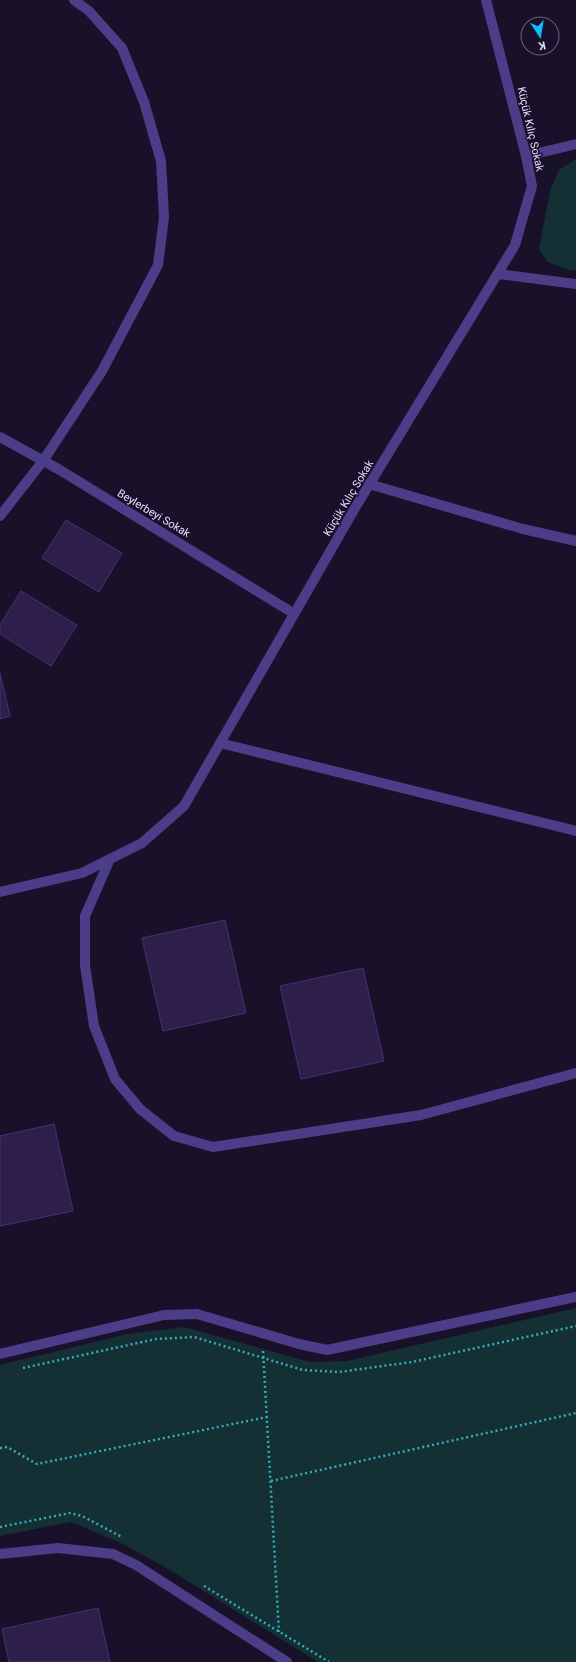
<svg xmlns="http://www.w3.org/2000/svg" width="576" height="1662" font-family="Roboto,sans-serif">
<rect width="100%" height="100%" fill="#19112a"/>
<!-- green -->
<g fill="#143034">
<polygon points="576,159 576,271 568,270 548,262 539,250 550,191 559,170"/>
<polygon points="576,1308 576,1662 318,1662 165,1567 123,1544 71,1522 0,1536 0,1365 127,1334 184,1327 310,1362 347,1361"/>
</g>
<!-- building -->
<g fill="#2d1e4a" stroke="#483076">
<polygon points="66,520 122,553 99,592 42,558"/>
<polygon points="21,591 77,625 51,666 0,634 0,625"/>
<polygon points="0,673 10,716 0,719"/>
<polygon points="225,920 246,1013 163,1031 142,938"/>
<polygon points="363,968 384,1061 301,1079 280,986"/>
<polygon points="54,1124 73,1211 0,1226 0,1136"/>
<polygon points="98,1608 110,1662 9,1662 2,1629"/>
</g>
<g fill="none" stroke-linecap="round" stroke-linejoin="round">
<!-- path -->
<g stroke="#33aeba" stroke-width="2.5" stroke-dasharray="2 3" stroke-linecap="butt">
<polyline points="263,1351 279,1632"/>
<polyline points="23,1368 156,1339 194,1337 303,1370 339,1372 412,1362 576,1326"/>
<polyline points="0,1448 7,1447 37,1464 267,1417"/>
<polyline points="271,1481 576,1413"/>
<polyline points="0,1527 70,1513 82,1516 122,1537"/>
<polyline points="204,1586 329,1662"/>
</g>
<!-- minor -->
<g stroke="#4b3d88" stroke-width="10">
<polyline points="526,156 576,144"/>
<polyline points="498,274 576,284"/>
<polyline points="0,437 60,470 293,613"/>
<polyline points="369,484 523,529 576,541"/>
<polyline points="0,516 43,461 102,371 158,265 164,217 161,161 144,102 122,48 89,11 74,0"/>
<polyline points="220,743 576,831"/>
<polyline points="110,859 85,916 85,965 94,1026 115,1079 140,1109 174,1136 213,1147 421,1115 576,1073"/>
<polyline points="0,892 82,873 142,843 184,806 355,508 515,245 532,186 526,156 486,0"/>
<polyline points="0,1354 164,1315 197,1314 299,1344 327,1350 576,1297"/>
<polyline points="0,1554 58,1548 113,1554 136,1565 287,1662"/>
</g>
</g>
<g text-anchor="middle" stroke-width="3" stroke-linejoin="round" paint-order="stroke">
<!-- street labels -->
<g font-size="11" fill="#e4dbfe" stroke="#19112a">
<text transform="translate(531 129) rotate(77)" y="4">Küçük Kılıç Sokak</text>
<text transform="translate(348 498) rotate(-59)" y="4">Küçük Kılıç Sokak</text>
<text transform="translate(154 513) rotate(31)" y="4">Beylerbeyi Sokak</text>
</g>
</g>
<!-- north arrow -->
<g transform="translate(540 36) rotate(168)"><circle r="19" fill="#19112a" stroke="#6a627f"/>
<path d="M0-3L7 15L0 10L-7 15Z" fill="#0bbffa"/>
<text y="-6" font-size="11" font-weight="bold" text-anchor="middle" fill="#e4dbfe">K</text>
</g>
</svg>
